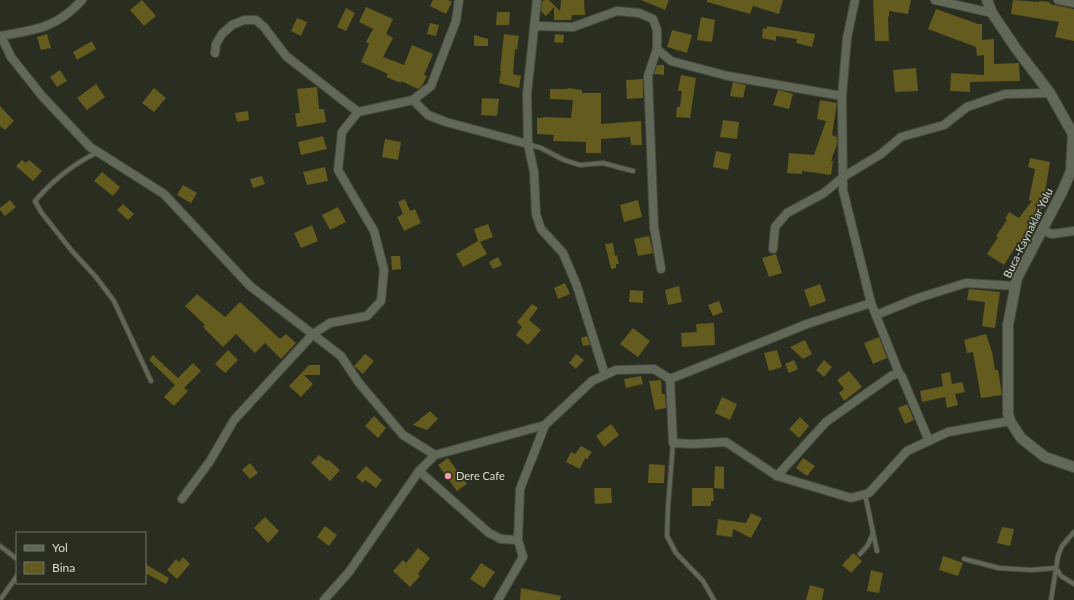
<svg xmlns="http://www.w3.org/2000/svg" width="1074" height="600" font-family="Lato,sans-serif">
<rect width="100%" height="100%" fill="#292e20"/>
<!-- building -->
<g fill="#645b1f">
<polygon points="142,0 156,16 144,26 130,10"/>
<polygon points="433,0 448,0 452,2 446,14 430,6"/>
<polygon points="544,0 549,0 560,11 561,0 584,0 585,15 572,15 571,20 554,20 554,7 546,16 541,11 542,2"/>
<polygon points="641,0 669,0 665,10"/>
<polygon points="707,0 783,0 779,14 753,6 750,14 707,2"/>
<polygon points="873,0 911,0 908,14 889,11 889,16 888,17 889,41 875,41"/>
<polygon points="1013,0 1039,2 1039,1 1050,2 1050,4 1074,9 1074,41 1055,37 1059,22 1011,14"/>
<polygon points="366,7 393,19 386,34 393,38 383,57 404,65 412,45 433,54 424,75 427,76 422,86 418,89 401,81 401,83 386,77 388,74 361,62 369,44 366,42 373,29 359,22"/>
<polygon points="346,8 355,13 346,31 337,27"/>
<polygon points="936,9 978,24 982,24 982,40 994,39 994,64 1019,63 1020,81 970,82 970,92 950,91 951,73 984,75 984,55 977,56 976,47 928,29"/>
<polygon points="497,12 510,12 509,25 496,25"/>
<polygon points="701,17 715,20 712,42 697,40"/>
<polygon points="297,18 307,22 301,36 291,31"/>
<polygon points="430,23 439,25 436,36 427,34"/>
<polygon points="767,26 815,34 812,47 796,43 797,39 776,36 776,41 762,38 763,28 767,29"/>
<polygon points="672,30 692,35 687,53 667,47"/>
<polygon points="47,34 51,48 41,50 37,37"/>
<polygon points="504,34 519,36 517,50 515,49 513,74 521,76 519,88 499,83 501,71 500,71"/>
<polygon points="555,34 564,35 563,43 554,42"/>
<polygon points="474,35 488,39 488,46 474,46"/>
<polygon points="92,41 96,49 77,60 73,52"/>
<polygon points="657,65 664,65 664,75 654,74"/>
<polygon points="916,68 918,91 895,92 893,70"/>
<polygon points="60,70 67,81 57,87 50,77"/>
<polygon points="681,75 696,78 690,118 676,117 677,107 680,107 682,91 678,91"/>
<polygon points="643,79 643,98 627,99 626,80"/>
<polygon points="733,82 746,85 743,98 730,96"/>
<polygon points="96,84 105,97 87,110 77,98"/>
<polygon points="317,87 319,109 324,109 326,122 297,127 295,113 300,113 297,89"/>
<polygon points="154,88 166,98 154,112 142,103"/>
<polygon points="568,88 582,90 582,93 601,93 601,124 641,121 642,145 631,145 630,137 601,139 601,153 586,153 586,142 553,141 554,135 537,134 537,118 543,118 543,117 571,118 573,100 550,99 550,89 567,89"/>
<polygon points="778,90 793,94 789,109 773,105"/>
<polygon points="482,98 499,99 497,116 481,115"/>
<polygon points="820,100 837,103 832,135 837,137 837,144 831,161 833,161 831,175 802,171 802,174 787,173 789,153 814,155 826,121 817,119"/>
<polygon points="0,106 14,121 5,130 0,126"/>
<polygon points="248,111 249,120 237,122 235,113"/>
<polygon points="723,120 739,122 737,139 720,137"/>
<polygon points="323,136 327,149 301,155 298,142"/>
<polygon points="385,139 401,142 398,160 382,157"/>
<polygon points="716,151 731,154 728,170 713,167"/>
<polygon points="1030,158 1050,162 1044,198 1048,201 1032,222 1034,224 1015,250 1014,249 1004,265 987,254 998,237 996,236 1007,220 1005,219 1009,212 1019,218 1032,201 1029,200 1035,169 1028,167"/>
<polygon points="22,160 26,163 29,160 42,171 33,181 16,166"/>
<polygon points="325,167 328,181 307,185 303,172"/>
<polygon points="102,172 120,187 113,196 94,181"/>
<polygon points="262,176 265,184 253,188 250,179"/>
<polygon points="183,185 197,193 191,203 177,195"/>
<polygon points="405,199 410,211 415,209 421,223 404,231 397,217 403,214 398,202"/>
<polygon points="10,200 16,207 5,216 0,210 0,208"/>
<polygon points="638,200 642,217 624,222 620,205"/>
<polygon points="123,204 134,214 128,220 117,210"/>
<polygon points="338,207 346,222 330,230 322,215"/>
<polygon points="488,224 493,237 480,242 487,254 463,267 456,254 478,241 474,229"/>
<polygon points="312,225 318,241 301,248 294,233"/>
<polygon points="649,236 653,253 638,256 634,239"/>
<polygon points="613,243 615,256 617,255 619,264 616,264 616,268 611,269 605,244"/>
<polygon points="776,254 782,273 769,277 762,258"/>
<polygon points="391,256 400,256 401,269 392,270"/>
<polygon points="498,257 502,265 493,269 489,262"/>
<polygon points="565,283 570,294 558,299 554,288"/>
<polygon points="820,284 826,301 810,307 804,290"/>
<polygon points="679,286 682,302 668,305 665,290"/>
<polygon points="969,289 1000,292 995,328 982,326 985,302 967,300"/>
<polygon points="630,290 643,291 643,303 629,302"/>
<polygon points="197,294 225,317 240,302 280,339 286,334 296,343 281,359 265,343 255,353 236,334 223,347 203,327 205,325 185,306"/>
<polygon points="719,301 723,312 713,316 708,305"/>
<polygon points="532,304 538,308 529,320 541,330 528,345 516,335 522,327 517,322"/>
<polygon points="714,323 715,345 682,347 681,333 697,332 696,324"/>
<polygon points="633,328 650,341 638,357 620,344"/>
<polygon points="986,334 992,352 995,370 998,370 1002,395 981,398 973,352 967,353 964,340"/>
<polygon points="587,336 590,345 583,346 581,338"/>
<polygon points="879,337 887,358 873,364 864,343"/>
<polygon points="805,340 812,354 803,359 790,347"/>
<polygon points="228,350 238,360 225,373 215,364"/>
<polygon points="777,350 782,367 769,371 764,353"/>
<polygon points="365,354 374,361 363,374 354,366"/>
<polygon points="576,354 584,360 576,369 569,363"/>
<polygon points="153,355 178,378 193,363 201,371 184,388 188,391 174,406 164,397 175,385 149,360"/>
<polygon points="794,360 798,369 789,373 785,364"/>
<polygon points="824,360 832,367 824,377 816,370"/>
<polygon points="309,365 320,365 320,375 304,375 313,384 301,397 289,386"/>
<polygon points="849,371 862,387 844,401 839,393 844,389 837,380"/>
<polygon points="950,372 952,384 962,382 965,392 955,394 958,405 947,408 945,397 922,402 920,391 943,386 941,374"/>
<polygon points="641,376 643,384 626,388 624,379"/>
<polygon points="661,380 662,394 665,394 666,408 655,410 649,381"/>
<polygon points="722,397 737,404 730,420 715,413"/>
<polygon points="907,404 914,420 905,424 898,408"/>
<polygon points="430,411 438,419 427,430 413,425"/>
<polygon points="374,416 386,428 378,438 365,426"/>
<polygon points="800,417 809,426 799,438 789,429"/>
<polygon points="611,424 619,435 604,447 596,436"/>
<polygon points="581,446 592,452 587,459 585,458 580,469 566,462 571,452 575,454"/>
<polygon points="319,455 327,461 329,460 340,470 330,481 311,463"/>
<polygon points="448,458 467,484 457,491 438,465"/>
<polygon points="803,458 815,466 807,476 796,468"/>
<polygon points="250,463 258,473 250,479 242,470"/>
<polygon points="649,464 665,465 664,483 648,483"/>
<polygon points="366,466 382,480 376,488 365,480 363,483 356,477"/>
<polygon points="715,466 724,467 724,489 714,488"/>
<polygon points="594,488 611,488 612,503 595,504"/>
<polygon points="692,488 713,488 714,501 711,501 711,506 692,506"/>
<polygon points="751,513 762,518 751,538 733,529 732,537 716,535 718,521 717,519 746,523"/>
<polygon points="265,517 279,531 268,543 254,528"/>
<polygon points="325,526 337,535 329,546 317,537"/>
<polygon points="1002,527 1014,529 1010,546 997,543"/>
<polygon points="418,548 430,558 418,574 420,576 410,587 393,571 403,560 406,563"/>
<polygon points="853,553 862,561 851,573 842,565"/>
<polygon points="943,556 963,563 958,576 939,570"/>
<polygon points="183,557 190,564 177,579 167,570 176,559 179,562"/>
<polygon points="481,563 495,572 484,588 470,579"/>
<polygon points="145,564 169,578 166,584 145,573"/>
<polygon points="871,570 883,573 879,593 867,591"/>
<polygon points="810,585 824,589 822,600 806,600"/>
<polygon points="521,588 561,596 560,600 520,600"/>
</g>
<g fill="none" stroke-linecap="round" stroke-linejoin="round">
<!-- service casing -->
<g stroke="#464a3e" stroke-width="6">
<g id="service">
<polyline points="528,144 541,148 564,160 580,165 603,163 633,171"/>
<path d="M98 152C73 164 53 180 35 201L41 212 72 251 96 277 114 301 151 381"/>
<polyline points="673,443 668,507 667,536 676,553 703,581 714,600"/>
<polyline points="865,494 877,551"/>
<polyline points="0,546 17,559"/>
<polyline points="860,554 868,545 873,533"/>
<polyline points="964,559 999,568 1031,570 1056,568 1061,576 1074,584"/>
<polyline points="0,600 17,576"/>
<polyline points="1051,600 1058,556 1062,546 1074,532"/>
</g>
</g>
<!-- minor casing -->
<g stroke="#464a3e" stroke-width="10">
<g id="minor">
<polyline points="537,0 527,94 528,144 534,172 536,214 541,229 563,253 577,286 605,375"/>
<polyline points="855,0 847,38 842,96 843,190 871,303"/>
<polyline points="935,0 992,13"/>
<polyline points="1058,0 1074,3"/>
<polyline points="535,26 573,27 617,11 639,13 653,19 657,30 657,49 671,61 728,76 842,96"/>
<path d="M0 36C35 30 57 28 82 0"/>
<polyline points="1,36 11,57 42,96 90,147 164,194 250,286 341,356 359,383 403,435 435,455"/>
<polyline points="657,49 648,76 654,227 661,269"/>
<polyline points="215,53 216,44 222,34 232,25 244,20 256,20 264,27 286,56 358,112"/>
<polyline points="413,100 428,115 446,122 528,144"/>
<polyline points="1042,230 1052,234 1074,231"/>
<polyline points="773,249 775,227 787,213 824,193 843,177 881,154 901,137 944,125 967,107 1005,94 1050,93"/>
<polyline points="876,315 918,298 966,283 1015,286"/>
<polyline points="670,379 807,324 871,303 899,373 902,377 929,441"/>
<polyline points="419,471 489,533 501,539 518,540"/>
<polyline points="777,476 826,422 891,376 899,373"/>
<polyline points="182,499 210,461 234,420 313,334 330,323 367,316 381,301 384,270 374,231 338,170 342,132 358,112 413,100 431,86 456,21 459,0"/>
<polyline points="324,600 349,572 419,471 435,455 545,425 592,381 616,370 654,369 670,379 673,443 693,444 726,442 777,476 851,498 869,493 907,451 948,432 1010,421"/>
<polyline points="498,600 523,557 518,540 520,489 545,425"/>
</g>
</g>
<!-- tertiary casing -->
<g stroke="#464a3e" stroke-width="12">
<polyline id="tertiary" points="987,0 992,13 1017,50 1050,93 1073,134 1071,171 1062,192 1017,278 1008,325 1008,413 1010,421 1021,438 1045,457 1074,467"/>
</g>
<!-- service -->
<use href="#service" stroke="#626858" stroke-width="4"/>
<!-- minor -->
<use href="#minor" stroke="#626858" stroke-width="8"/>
<!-- tertiary -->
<use href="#tertiary" stroke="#626858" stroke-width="10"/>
</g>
<!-- markers -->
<circle fill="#f39aac" stroke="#292e20" stroke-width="1.5" cx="448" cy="476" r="4"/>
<g text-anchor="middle" stroke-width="3.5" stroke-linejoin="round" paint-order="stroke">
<!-- street labels -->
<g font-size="11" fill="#d9ddd4" stroke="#292e20">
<text transform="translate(1028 233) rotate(-64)" y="4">Buca-Kaynaklar Yolu</text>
</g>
<!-- poi labels -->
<g font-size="11" fill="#d9ddd4" stroke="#292e20" text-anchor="start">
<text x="456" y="480">Dere Cafe</text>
</g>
</g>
<!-- legend -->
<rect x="16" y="532" width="130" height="52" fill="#292e20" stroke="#6f7468"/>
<rect x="24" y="545" width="20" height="6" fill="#626858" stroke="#6f7468"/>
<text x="52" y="552" font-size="12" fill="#d9ddd4">Yol</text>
<rect x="24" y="562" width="20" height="12" fill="#645b1f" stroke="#6f7468"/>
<text x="52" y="572" font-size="12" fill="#d9ddd4">Bina</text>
</svg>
